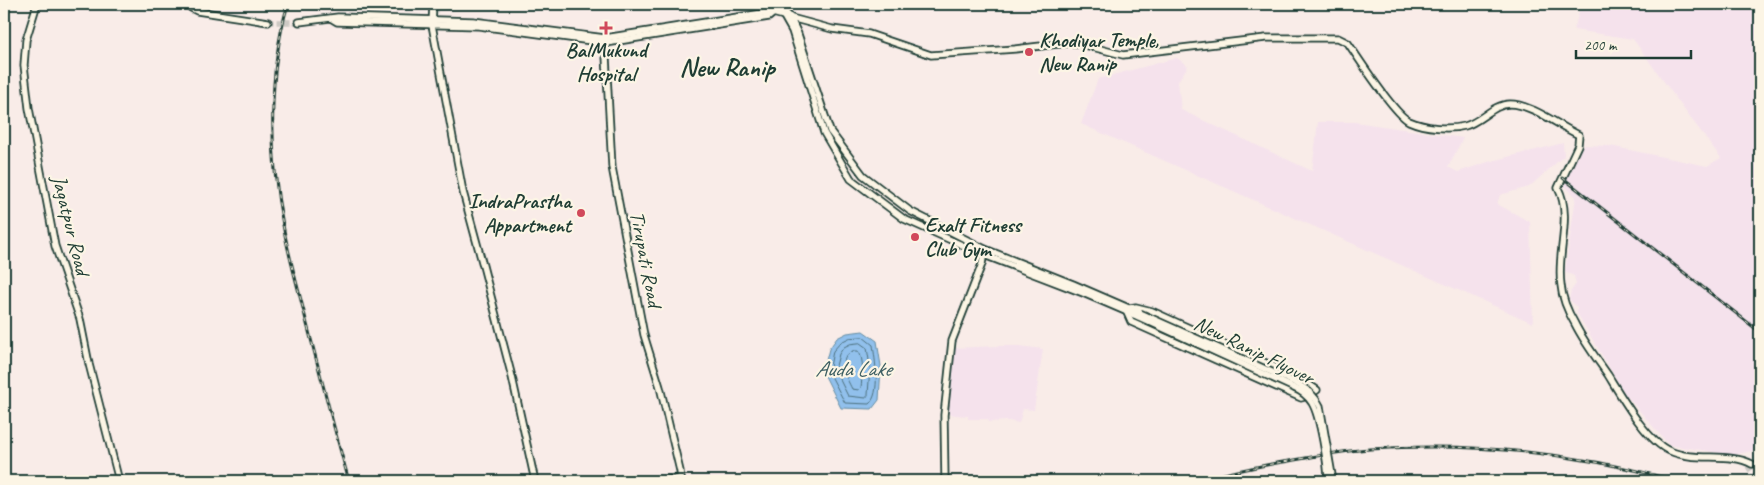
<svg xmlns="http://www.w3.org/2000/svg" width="1764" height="485" font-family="Caveat,sans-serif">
<rect width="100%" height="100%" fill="#f9ece8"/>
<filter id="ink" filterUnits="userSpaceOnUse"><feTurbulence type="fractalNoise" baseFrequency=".02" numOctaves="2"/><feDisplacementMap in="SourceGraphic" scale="10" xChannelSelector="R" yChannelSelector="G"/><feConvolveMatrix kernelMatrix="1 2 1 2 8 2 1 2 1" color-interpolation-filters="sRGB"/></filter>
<g filter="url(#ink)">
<!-- built -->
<g fill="#f5e2ec">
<polygon points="1581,4 1760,4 1760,449 1734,455 1669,445 1625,394 1577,313 1577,307 1569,299 1571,291 1576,284 1574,276 1565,272 1576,197 1564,185 1582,145 1610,146 1707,166 1721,158 1686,112 1633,39 1574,30"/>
<polygon points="1177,58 1188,66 1178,81 1181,110 1312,171 1318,122 1355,122 1463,138 1448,167 1458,172 1488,162 1563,143 1564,156 1529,187 1500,195 1497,204 1530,222 1533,323 1081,124 1098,79"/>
<polygon points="998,346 1019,346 1043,349 1034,410 1023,409 1019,423 1009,421 989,422 988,419 968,419 968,416 946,414 954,348"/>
</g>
<!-- water -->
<polygon fill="#91c0ec" stroke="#638ca2" points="863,331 877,341 881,366 879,400 872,409 841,408 823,372 829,349 837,338 847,333"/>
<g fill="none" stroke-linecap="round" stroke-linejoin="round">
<!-- shore -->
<g stroke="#4d717e" stroke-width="1">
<path d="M863 337 873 345C875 359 881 394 869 404L845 403 829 372 833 351 841 342 849 338Z"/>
<polygon points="860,343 867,348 870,366 868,395 866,398 848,396 835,370 839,354 844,347 850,344"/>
<path d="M853 351H858C865 360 862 376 861 388L859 390 852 389C846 377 836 359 853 351Z"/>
</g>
<!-- stream -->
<g stroke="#638ca2" stroke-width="1">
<polyline points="1754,463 1754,461 1760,458"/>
<polyline points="1752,481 1754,479"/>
</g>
<!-- secondary-tunnel -->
<g stroke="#cdc9c4" stroke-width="5.5" stroke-dasharray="5.5 3" stroke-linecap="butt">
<polyline points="268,22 299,22"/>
<polyline points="1748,466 1754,476"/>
</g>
<!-- secondary casing -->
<g stroke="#1f3d34" stroke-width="9">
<g id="secondary">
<polyline points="37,4 26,40 24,65 29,108 55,246 80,319 89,364 119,481"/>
<polyline points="190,4 191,8 197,11 268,22"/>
<polyline points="433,4 432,25 463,192 482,262 512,377 535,481"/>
<polyline points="332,19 337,22 479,26 606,43 769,17 775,12"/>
<path d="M299 22 338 17 473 21 605 38 769 12 832 29 869 34 931 55 1015 49 1058 44 1077 43 1123 55 1266 38H1338L1348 43C1358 58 1395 115 1409 121 1425 128 1449 130 1465 126 1481 122 1493 104 1510 104 1532 104 1559 126 1579 135L1578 145 1558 188C1573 217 1556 253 1561 285 1562 298 1568 312 1575 324 1584 342 1597 359 1608 375 1621 396 1647 442 1670 451 1694 462 1730 452 1752 464"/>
<polyline points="605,38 612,167 644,335 660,387 680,471 681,481"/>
<polyline points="1127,313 1131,322 1301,398 1309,396 1317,390 1301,379 1152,311 1136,307 1130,308"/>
<polyline points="1139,317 1083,293 984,255 904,219 851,179 824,133 792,31 783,15 782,9 790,17 798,34 830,131 863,175 910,211 985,249 1073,284 1140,313"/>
<polyline points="1758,475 1758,481"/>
<polyline points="662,481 681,478"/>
<polyline points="945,481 944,415 952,341 982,264 984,252"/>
</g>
</g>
<!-- secondary -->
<use href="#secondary" stroke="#fcf5e5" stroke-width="5.5"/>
<!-- rail casing -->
<g stroke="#1f3d34" stroke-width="3">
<g id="rail">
<path d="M288 4C268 71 269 156 283 225 289 258 299 291 307 324 321 377 334 429 349 481"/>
<polyline points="1563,178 1760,332"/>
<path d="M1199 481C1224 473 1251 468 1277 463 1307 458 1339 451 1370 449 1473 442 1578 453 1677 481"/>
</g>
</g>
<!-- rail -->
<use href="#rail" stroke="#fcf5e5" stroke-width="1" stroke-dasharray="4" stroke-linecap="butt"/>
<!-- secondary-bridge casing -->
<g stroke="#1f3d34" stroke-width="9" stroke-linecap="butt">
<g id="secondary-bridge">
<path d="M1140 313 1292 381C1305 387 1314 394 1320 406L1333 481"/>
<path d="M1139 317 1294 388C1301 391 1308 396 1312 403 1320 416 1328 465 1328 481"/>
</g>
</g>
<!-- secondary-bridge -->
<use href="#secondary-bridge" stroke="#fcf5e5" stroke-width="5.5"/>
</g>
</g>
<!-- markers -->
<g fill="#d1495b" stroke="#fcf5e5" stroke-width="2">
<path d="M603.5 20.5h5v5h5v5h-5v5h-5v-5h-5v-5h5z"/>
<circle cx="1029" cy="52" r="5"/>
<circle cx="581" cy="213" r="5"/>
<circle cx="915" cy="237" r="5"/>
</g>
<g text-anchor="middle" stroke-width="4.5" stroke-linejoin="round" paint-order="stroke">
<!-- poi labels -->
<g font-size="21" font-weight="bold" fill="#1f3d34" stroke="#fcf5e5" text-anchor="start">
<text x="1039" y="47">Khodiyar Temple,<tspan x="1039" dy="24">New Ranip</tspan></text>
<text x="606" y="57" text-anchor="middle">BalMukund<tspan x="606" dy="24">Hospital</tspan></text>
<text x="571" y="208" text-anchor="end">IndraPrastha<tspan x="571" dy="24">Appartment</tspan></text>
<text x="925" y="232">Exalt Fitness<tspan x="925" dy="24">Club Gym</tspan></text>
</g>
<!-- street labels -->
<g font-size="21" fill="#1f3d34" stroke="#fcf5e5">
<text transform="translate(71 225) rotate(76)" y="7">Jagatpur Road</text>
<text transform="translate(646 259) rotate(79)" y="7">Tirupati Road</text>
<text transform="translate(1254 350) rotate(26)" y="7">New Ranip Flyover</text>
</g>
<!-- water labels -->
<g font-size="22" font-style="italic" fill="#3c5e62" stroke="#fcf5e5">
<text x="853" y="376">Auda Lake</text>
</g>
<!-- district labels -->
<g font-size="26" font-weight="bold" fill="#1f3d34" stroke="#fcf5e5">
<text x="727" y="76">New Ranip</text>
</g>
</g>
<!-- margin -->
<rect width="1764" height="485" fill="none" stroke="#fcf5e5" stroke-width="20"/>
<rect x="10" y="10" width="1744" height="465" fill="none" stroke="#1f3d34" stroke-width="2" filter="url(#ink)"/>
<!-- scale -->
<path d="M1576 50v8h115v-8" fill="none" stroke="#1f3d34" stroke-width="2.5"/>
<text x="1584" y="50" font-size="15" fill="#1f3d34" stroke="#fcf5e5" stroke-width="4" paint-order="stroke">200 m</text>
</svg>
